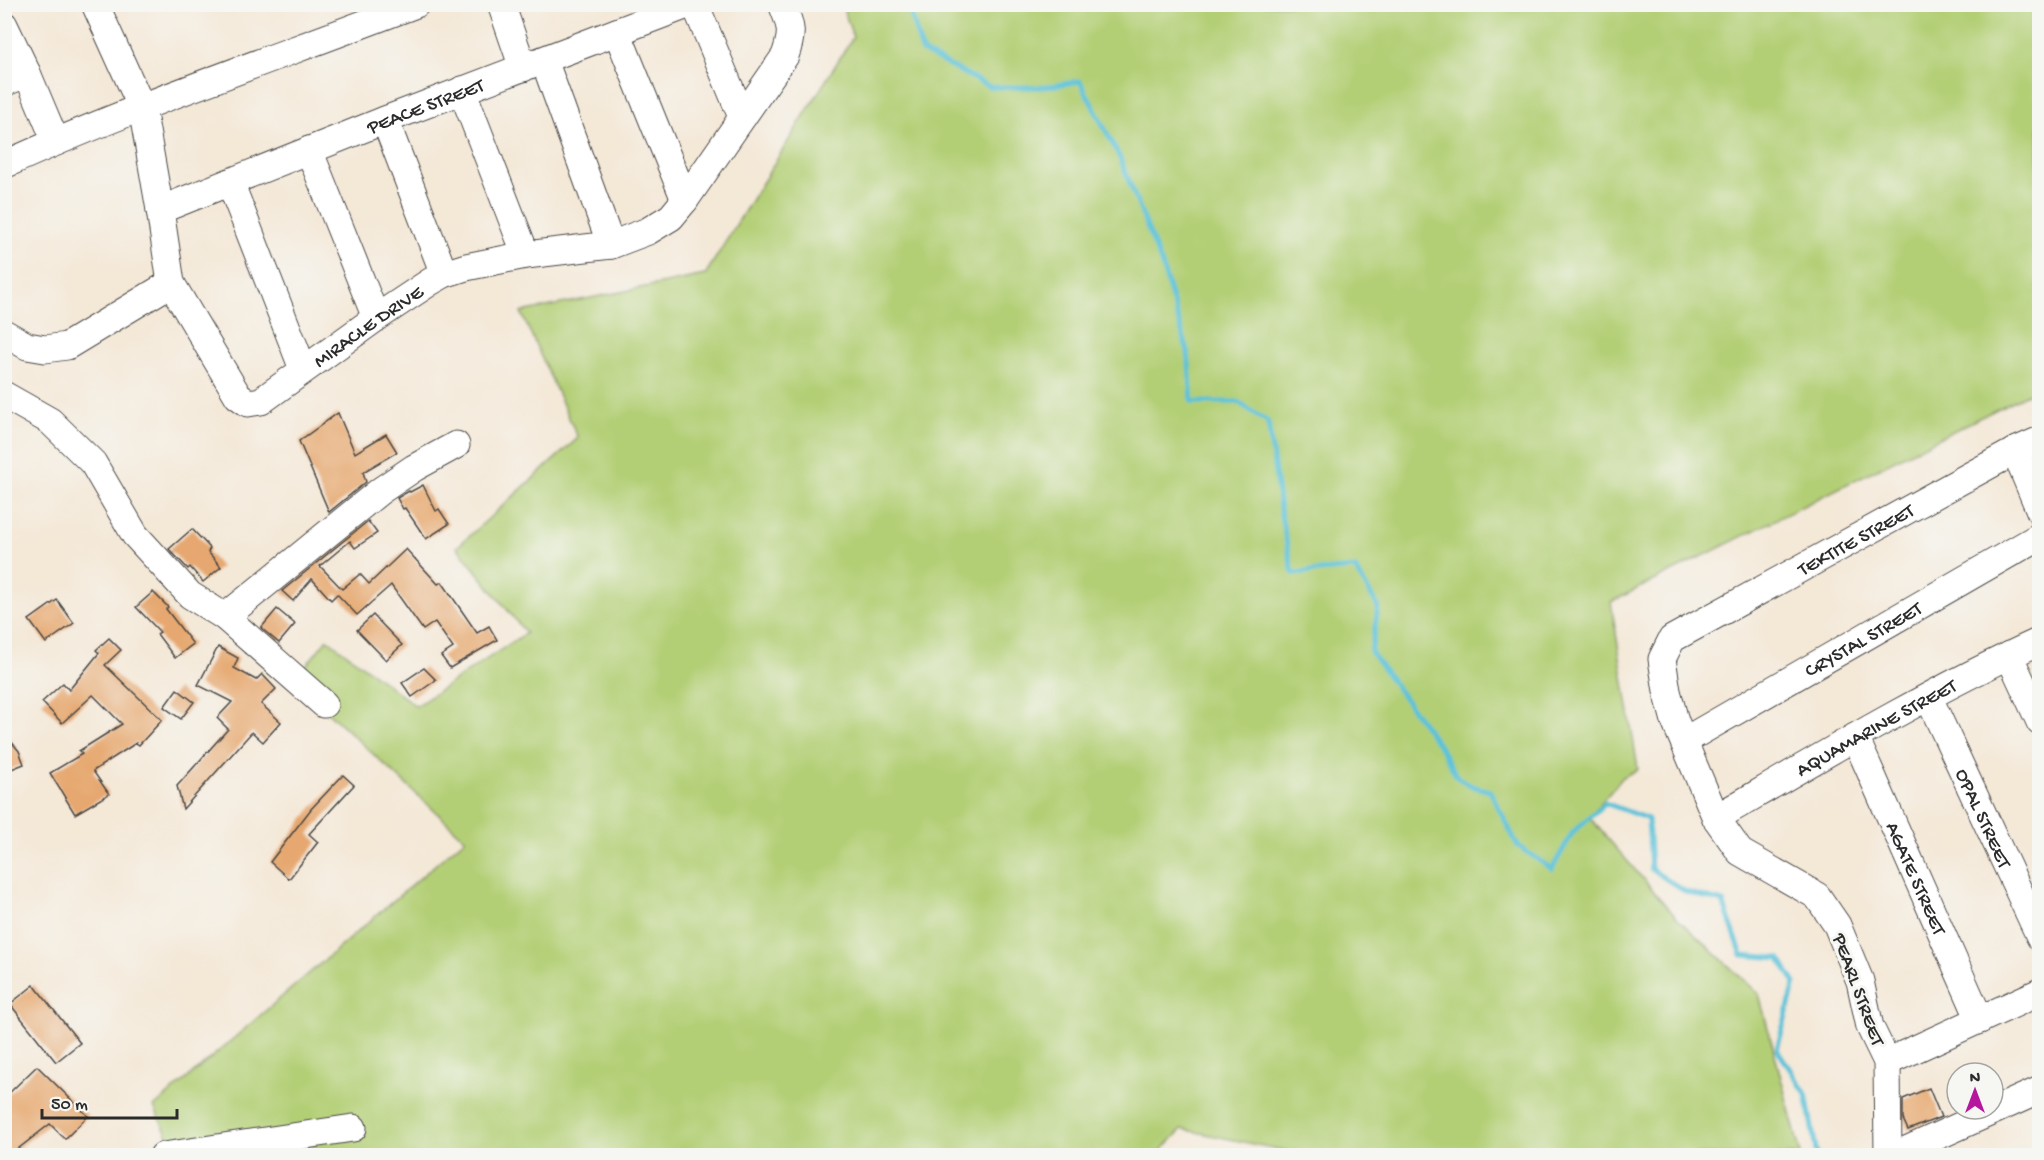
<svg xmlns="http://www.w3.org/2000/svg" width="2044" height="1160" font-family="'Gochi Hand',sans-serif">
<rect width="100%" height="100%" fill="#f6f6f2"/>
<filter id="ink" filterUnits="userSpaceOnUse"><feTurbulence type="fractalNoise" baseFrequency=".0167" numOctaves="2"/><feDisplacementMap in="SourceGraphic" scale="12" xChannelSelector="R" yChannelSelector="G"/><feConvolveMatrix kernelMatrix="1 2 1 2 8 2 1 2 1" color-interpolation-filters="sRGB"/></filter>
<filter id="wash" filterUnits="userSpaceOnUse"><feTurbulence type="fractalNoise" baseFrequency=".008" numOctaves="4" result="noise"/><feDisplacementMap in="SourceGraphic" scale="24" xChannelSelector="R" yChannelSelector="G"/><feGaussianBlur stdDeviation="1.35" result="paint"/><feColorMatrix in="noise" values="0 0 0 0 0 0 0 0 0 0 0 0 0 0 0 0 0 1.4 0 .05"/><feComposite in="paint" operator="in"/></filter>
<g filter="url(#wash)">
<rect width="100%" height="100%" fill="#f4e8d7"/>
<!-- green -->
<polygon fill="#b3cf76" stroke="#6f7d50" stroke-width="1.5" points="842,5 2039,5 2039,388 1611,602 1638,769 1623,777 1589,817 1677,918 1759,994 1801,1155 1310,1156 1182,1129 1156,1156 178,1156 154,1107 465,839 294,681 327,639 416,706 526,633 457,547 578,438 521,312 705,275 853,37"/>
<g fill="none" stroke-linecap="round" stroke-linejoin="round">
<!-- stream -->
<polyline stroke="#5bc2d9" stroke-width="5" points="908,4 922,51 990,87 1045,87 1080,81 1119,156 1162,265 1188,352 1192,402 1238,402 1268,422 1281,516 1293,573 1355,568 1378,607 1371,652 1442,750 1457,777 1472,786 1490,791 1518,846 1552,869 1573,832 1605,803 1648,819 1651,869 1686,892 1723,902 1742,955 1779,958 1795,983 1777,1049 1806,1094 1817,1156"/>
</g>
<g id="blocks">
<!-- building -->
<g fill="#e6a86f">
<polygon points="338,413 355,453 386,434 397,452 363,472 366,482 329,512 299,441"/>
<polygon points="423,485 436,511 439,509 449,524 426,539 405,508 403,509 397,498 409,491 410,492"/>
<polygon points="368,521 377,533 355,548 350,541 320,566 342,589 360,574 369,584 406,549 438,584 442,582 477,633 489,626 497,640 450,668 441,656 453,648 435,622 423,630 391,585 357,615 337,594 331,600 312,579 293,601 282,591"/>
<polygon points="192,529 210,548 208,552 221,567 203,582 190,567 188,569 169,549"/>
<polygon points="153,592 168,607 166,609 193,644 175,658 157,634 160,632 136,607"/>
<polygon points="57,600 74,623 46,643 29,620"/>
<polygon points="277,609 295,624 279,643 261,628"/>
<polygon points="373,615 402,645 386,660 357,630"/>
<polygon points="109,638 121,650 105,665 162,720 139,745 136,743 93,771 109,794 75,814 50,773 82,754 79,751 122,724 93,695 62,723 42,702 63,683 69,690 99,653 96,650"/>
<polygon points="218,647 238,658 234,668 256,680 262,674 276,689 261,704 281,722 263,742 252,732 183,809 177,786 228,729 217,718 232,702 198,685"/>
<polygon points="424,668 436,680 412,697 402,683"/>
<polygon points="177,689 194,702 181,719 164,707"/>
<polygon points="4,733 19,751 24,764 4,772"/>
<polygon points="343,775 354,785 309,834 318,842 289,879 270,862 311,809"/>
<polygon points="34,985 80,1043 56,1062 10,1004"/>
<polygon points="37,1066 88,1116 65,1139 50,1124 10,1155 4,1155 4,1098"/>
<polygon points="1929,1088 1941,1117 1908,1130 1903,1119 1903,1099"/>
</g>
</g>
</g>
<g filter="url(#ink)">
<use href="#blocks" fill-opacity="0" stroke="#494745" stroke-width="1.5"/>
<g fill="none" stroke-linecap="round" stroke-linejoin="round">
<!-- minor casing -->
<g stroke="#494745" stroke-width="29">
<g id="minor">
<path id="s1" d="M95 4 142 108 160 210 171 283 238 396 248 403 261 401 376 318 430 282 444 274 466 267 526 255 611 245 648 231 671 217 685 200 785 56C793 33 792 28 782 4"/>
<polyline points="501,4 523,68"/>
<polyline points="695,4 742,117"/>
<polyline points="4,25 27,73 56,142"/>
<polyline points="617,32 685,200"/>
<polyline points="544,60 611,245"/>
<polyline points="4,83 27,73"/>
<polyline points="462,90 526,255"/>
<polyline points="385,120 444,274"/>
<polyline points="309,150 376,318"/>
<path d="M4 165C138 104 279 57 416 4"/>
<polyline points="230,182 303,369"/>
<path id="s2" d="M160 210 385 120 690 4"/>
<polyline points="4,333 27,346 45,349 67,346 171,283"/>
<polyline points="4,395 50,421 93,463 135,535 190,595 225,617 324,704"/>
<polyline points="2015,451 2040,511"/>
<polyline points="225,617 380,491 414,468 456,445"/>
<polyline points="2009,655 2040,722"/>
<path id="s3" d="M1929 698 2040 937"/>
<path id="s4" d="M1855 737 1980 1020"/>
<path id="s5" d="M1684 741 2040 536"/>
<path id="s6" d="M1716 818C1822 756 1928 692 2040 641"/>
<polyline points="1887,1062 2040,992"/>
<polyline points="163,1156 353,1128"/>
<path id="s7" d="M1888 1156 1887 1062 1870 1027 1860 981 1837 925 1817 896 1740 852 1716 818 1675 721 1667 691 1662 659 1672 639 2015 451 2040 440"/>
<polyline points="1893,1156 2040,1090"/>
</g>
</g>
<!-- minor -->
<use href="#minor" stroke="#fff" stroke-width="27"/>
</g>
</g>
<g text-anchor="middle" stroke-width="6" stroke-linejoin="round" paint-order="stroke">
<!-- street labels -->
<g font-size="20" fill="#2b2b2b" stroke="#f6f6f2">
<text dy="7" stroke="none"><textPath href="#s2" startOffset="285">PEACE STREET</textPath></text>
<text dy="7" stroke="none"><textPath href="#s1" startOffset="579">MIRACLE DRIVE</textPath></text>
<text dy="7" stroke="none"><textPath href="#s7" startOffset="806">TEKTITE STREET</textPath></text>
<text dy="7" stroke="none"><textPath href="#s5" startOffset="206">CRYSTAL STREET</textPath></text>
<text dy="7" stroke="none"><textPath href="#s6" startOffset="184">AQUAMARINE STREET</textPath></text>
<text dy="7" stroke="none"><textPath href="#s3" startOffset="132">OPAL STREET</textPath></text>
<text dy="7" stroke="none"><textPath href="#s4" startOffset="154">AGATE STREET</textPath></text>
<text transform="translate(1860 989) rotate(70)" y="7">PEARL STREET</text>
</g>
</g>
<!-- margin -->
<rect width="2044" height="1160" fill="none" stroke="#f6f6f2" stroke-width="24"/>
<!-- north arrow -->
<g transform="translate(1975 1091)"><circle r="28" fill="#f6f6f2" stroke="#a5a5a2" stroke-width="1.5"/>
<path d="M0-4.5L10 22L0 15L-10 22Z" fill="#b5179e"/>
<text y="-9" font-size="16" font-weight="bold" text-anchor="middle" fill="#2b2b2b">N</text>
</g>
<!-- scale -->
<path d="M42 1109v9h135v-9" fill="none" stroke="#2b2b2b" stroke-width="3"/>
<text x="51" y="1109" font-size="18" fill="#2b2b2b" stroke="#f6f6f2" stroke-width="4.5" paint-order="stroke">50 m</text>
</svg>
